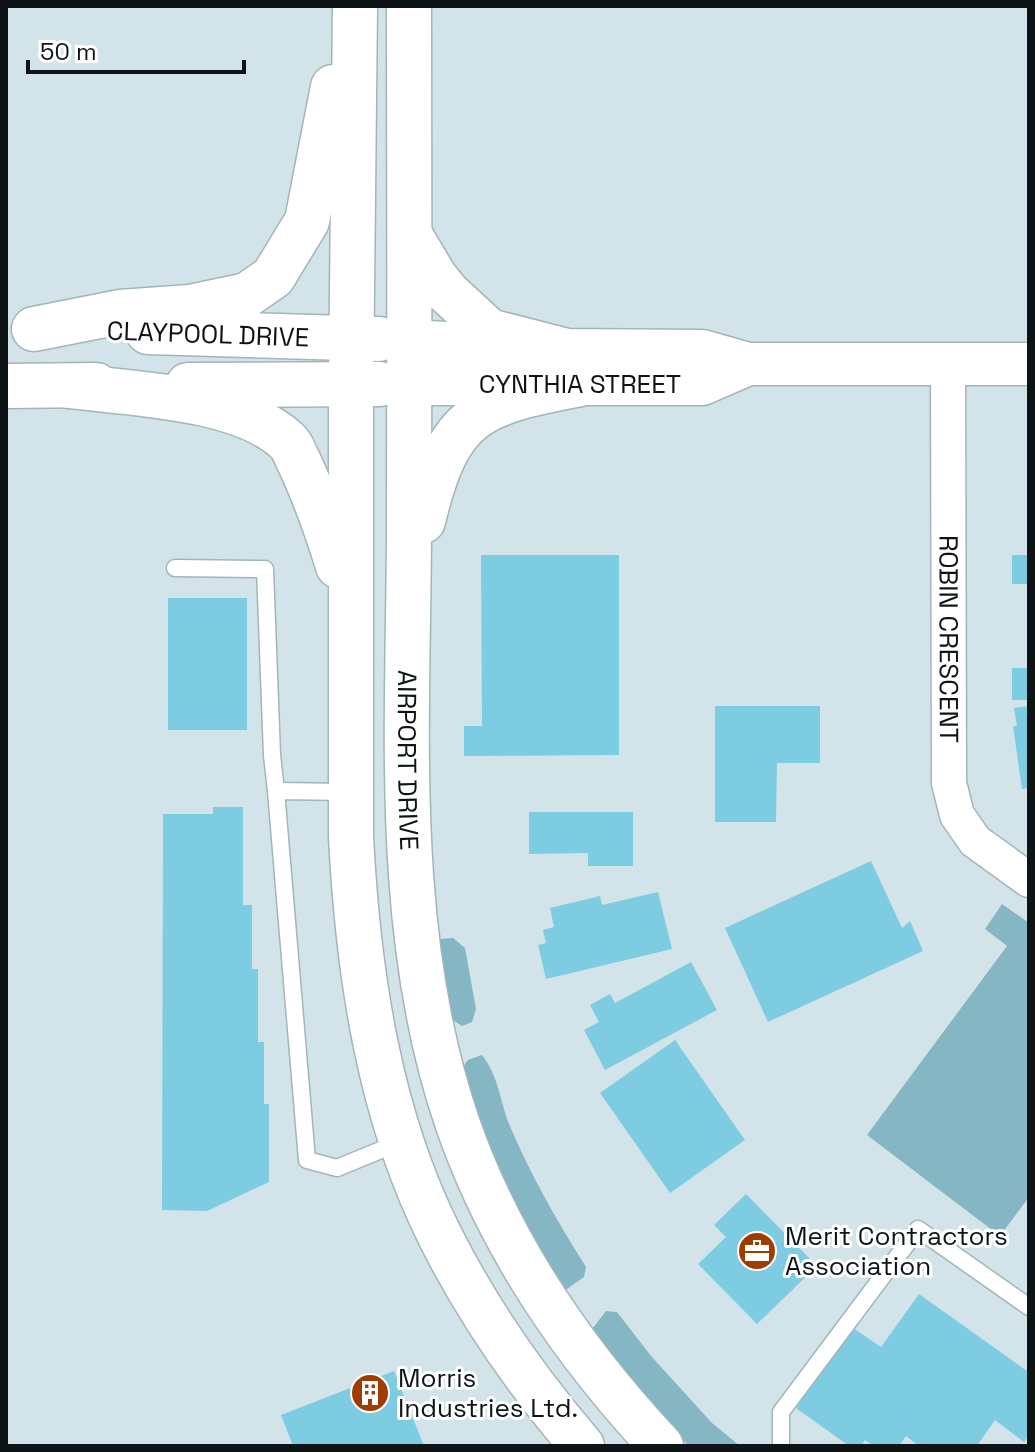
<svg xmlns="http://www.w3.org/2000/svg" width="1035" height="1452" font-family="'Space Grotesk',sans-serif">
<rect width="100%" height="100%" fill="#d2e4e9"/>
<!-- green -->
<g fill="#85b6c4">
<polygon points="1002,904 1029,923 1029,1197 1000,1236 867,1135 1007,946 985,929"/>
<polygon points="453,938 465,948 476,1009 472,1022 462,1026 445,1015 434,950 440,939"/>
<path d="M482 1055C498 1075 500 1100 509 1124 530 1174 557 1221 586 1267L584 1277 564 1291 485 1163 459 1072 468 1060Z"/>
<polygon points="606,1311 617,1312 651,1356 712,1423 740,1446 689,1446 656,1415 589,1333"/>
</g>
<!-- building -->
<g fill="#7ecce1">
<polygon points="481,555 619,555 619,755 464,756 464,726 482,726"/>
<rect x="1012" y="555" width="17" height="29"/>
<rect x="168" y="598" width="79" height="132"/>
<rect x="1012" y="668" width="17" height="32"/>
<polygon points="715,706 820,706 820,763 777,763 776,822 715,822"/>
<polygon points="1029,706 1029,788 1022,789 1013,726 1017,726 1014,708"/>
<polygon points="213,807 243,807 243,905 252,905 252,969 258,969 258,1042 264,1042 264,1104 269,1104 269,1182 207,1211 162,1210 163,814 213,814"/>
<polygon points="529,812 633,812 633,866 588,866 588,853 529,854"/>
<polygon points="871,861 902,928 910,921 923,951 768,1022 725,928"/>
<polygon points="658,892 672,949 546,979 538,945 546,943 543,930 554,927 550,908 600,896 602,905"/>
<polygon points="691,962 717,1010 605,1070 584,1030 599,1022 590,1005 610,994 615,1003"/>
<polygon points="675,1040 745,1140 670,1193 600,1093"/>
<polygon points="746,1194 817,1266 757,1324 698,1264 726,1237 714,1225"/>
<polygon points="919,1294 1027,1371 1029,1368 1029,1435 1024,1442 995,1420 977,1446 919,1446 906,1436 899,1446 873,1446 865,1440 861,1446 849,1446 796,1408 853,1328 881,1347"/>
<polygon points="394,1371 424,1446 293,1446 281,1415"/>
</g>
<g fill="none" stroke-linecap="round" stroke-linejoin="round">
<!-- service casing -->
<g stroke="#a3b5ba" stroke-width="19">
<g id="service">
<polyline points="175,568 265,569 272,755 276,791"/>
<polyline points="349,792 276,791 307,1160 337,1168 398,1143"/>
<polyline points="781,1446 781,1412 918,1229 1029,1307"/>
</g>
</g>
<!-- minor casing -->
<g stroke="#a3b5ba" stroke-width="37">
<g id="minor">
<path id="s1" d="M948 363 949 783 957 815 975 841 1029 880"/>
</g>
</g>
<!-- tertiary casing -->
<g stroke="#a3b5ba" stroke-width="45">
<g id="tertiary">
<polyline points="411,341 563,350 702,351 748,364 1029,364"/>
<path id="s2" d="M410 384H702L748 364"/>
</g>
</g>
<!-- secondary casing -->
<g stroke="#a3b5ba" stroke-width="47">
<g id="secondary">
<path d="M355 6 351 384V837C358 973 379 1117 442 1240 480 1315 528 1383 582 1446"/>
<path id="s3" d="M409 6C409 183 410 359 409 536 408 730 393 935 457 1122 499 1244 573 1352 661 1446"/>
<polyline points="410,235 435,277 447,292 489,331 563,350"/>
<polyline points="34,329 120,312 190,307 247,295 273,277 307,221 333,87"/>
<polyline points="148,332 379,339"/>
<polyline points="188,385 380,384"/>
<polyline points="6,386 96,385"/>
<path d="M68 386C129 393 241 397 287 441 293 446 295 455 299 462 315 496 327 530 338 566"/>
<path d="M423 521C449 412 477 404 581 384"/>
</g>
</g>
<!-- service -->
<use href="#service" stroke="#fff" stroke-width="16"/>
<!-- minor -->
<use href="#minor" stroke="#fff" stroke-width="34"/>
<!-- tertiary -->
<use href="#tertiary" stroke="#fff" stroke-width="42"/>
<!-- secondary -->
<use href="#secondary" stroke="#fff" stroke-width="44"/>
</g>
<!-- icons -->
<defs>
<g id="office-disc" transform="scale(2)"><circle r="9.5" fill="#9f3c00" stroke="#fff"/><path d="M-6-3h4V-5.5h4V-3h4V5H-6ZM-1-4.5V-3h2v-1.5ZM-6 0V1H6V0Z" fill="#fff"/></g>
<g id="building-disc" transform="scale(2)"><circle r="9.5" fill="#9f3c00" stroke="#fff"/><path d="M-4-6H4V6H1V3H-1V6H-4ZM-2.5-4.3h1.7v1.8h-1.7ZM.8-4.3h1.7v1.8H.8ZM-2.5-1h1.7V.8h-1.7ZM.8-1h1.7V.8H.8Z" fill="#fff"/></g>
</defs>
<g fill-rule="evenodd">
<use href="#office-disc" x="757" y="1251"/>
<use href="#building-disc" x="370" y="1393"/>
</g>
<g text-anchor="middle" stroke-width="6" stroke-linejoin="round" paint-order="stroke">
<!-- street labels -->
<g font-size="26" fill="#0e1416" stroke="#fff">
<text transform="translate(208 334) rotate(2)" y="9">CLAYPOOL DRIVE</text>
<text dy="9" stroke="none"><textPath href="#s2" startOffset="170">CYNTHIA STREET</textPath></text>
<text dy="9" stroke="none"><textPath href="#s1" startOffset="276">ROBIN CRESCENT</textPath></text>
<text dy="9" stroke="none"><textPath href="#s3" startOffset="754">AIRPORT DRIVE</textPath></text>
</g>
<!-- poi labels -->
<g font-size="26" fill="#0e1416" stroke="#fff" text-anchor="start">
<text x="785" y="1245">Merit Contractors<tspan x="785" dy="30">Association</tspan></text>
<text x="398" y="1387">Morris<tspan x="398" dy="30">Industries Ltd.</tspan></text>
</g>
</g>
<!-- border -->
<rect width="1035" height="1452" fill="none" stroke="#0e1416" stroke-width="16"/>
<!-- scale -->
<path d="M28 60v12h216v-12" fill="none" stroke="#0e1416" stroke-width="4"/>
<text x="40" y="60" font-size="24" fill="#0e1416" stroke="#ffffff" stroke-width="6" paint-order="stroke">50 m</text>
</svg>
